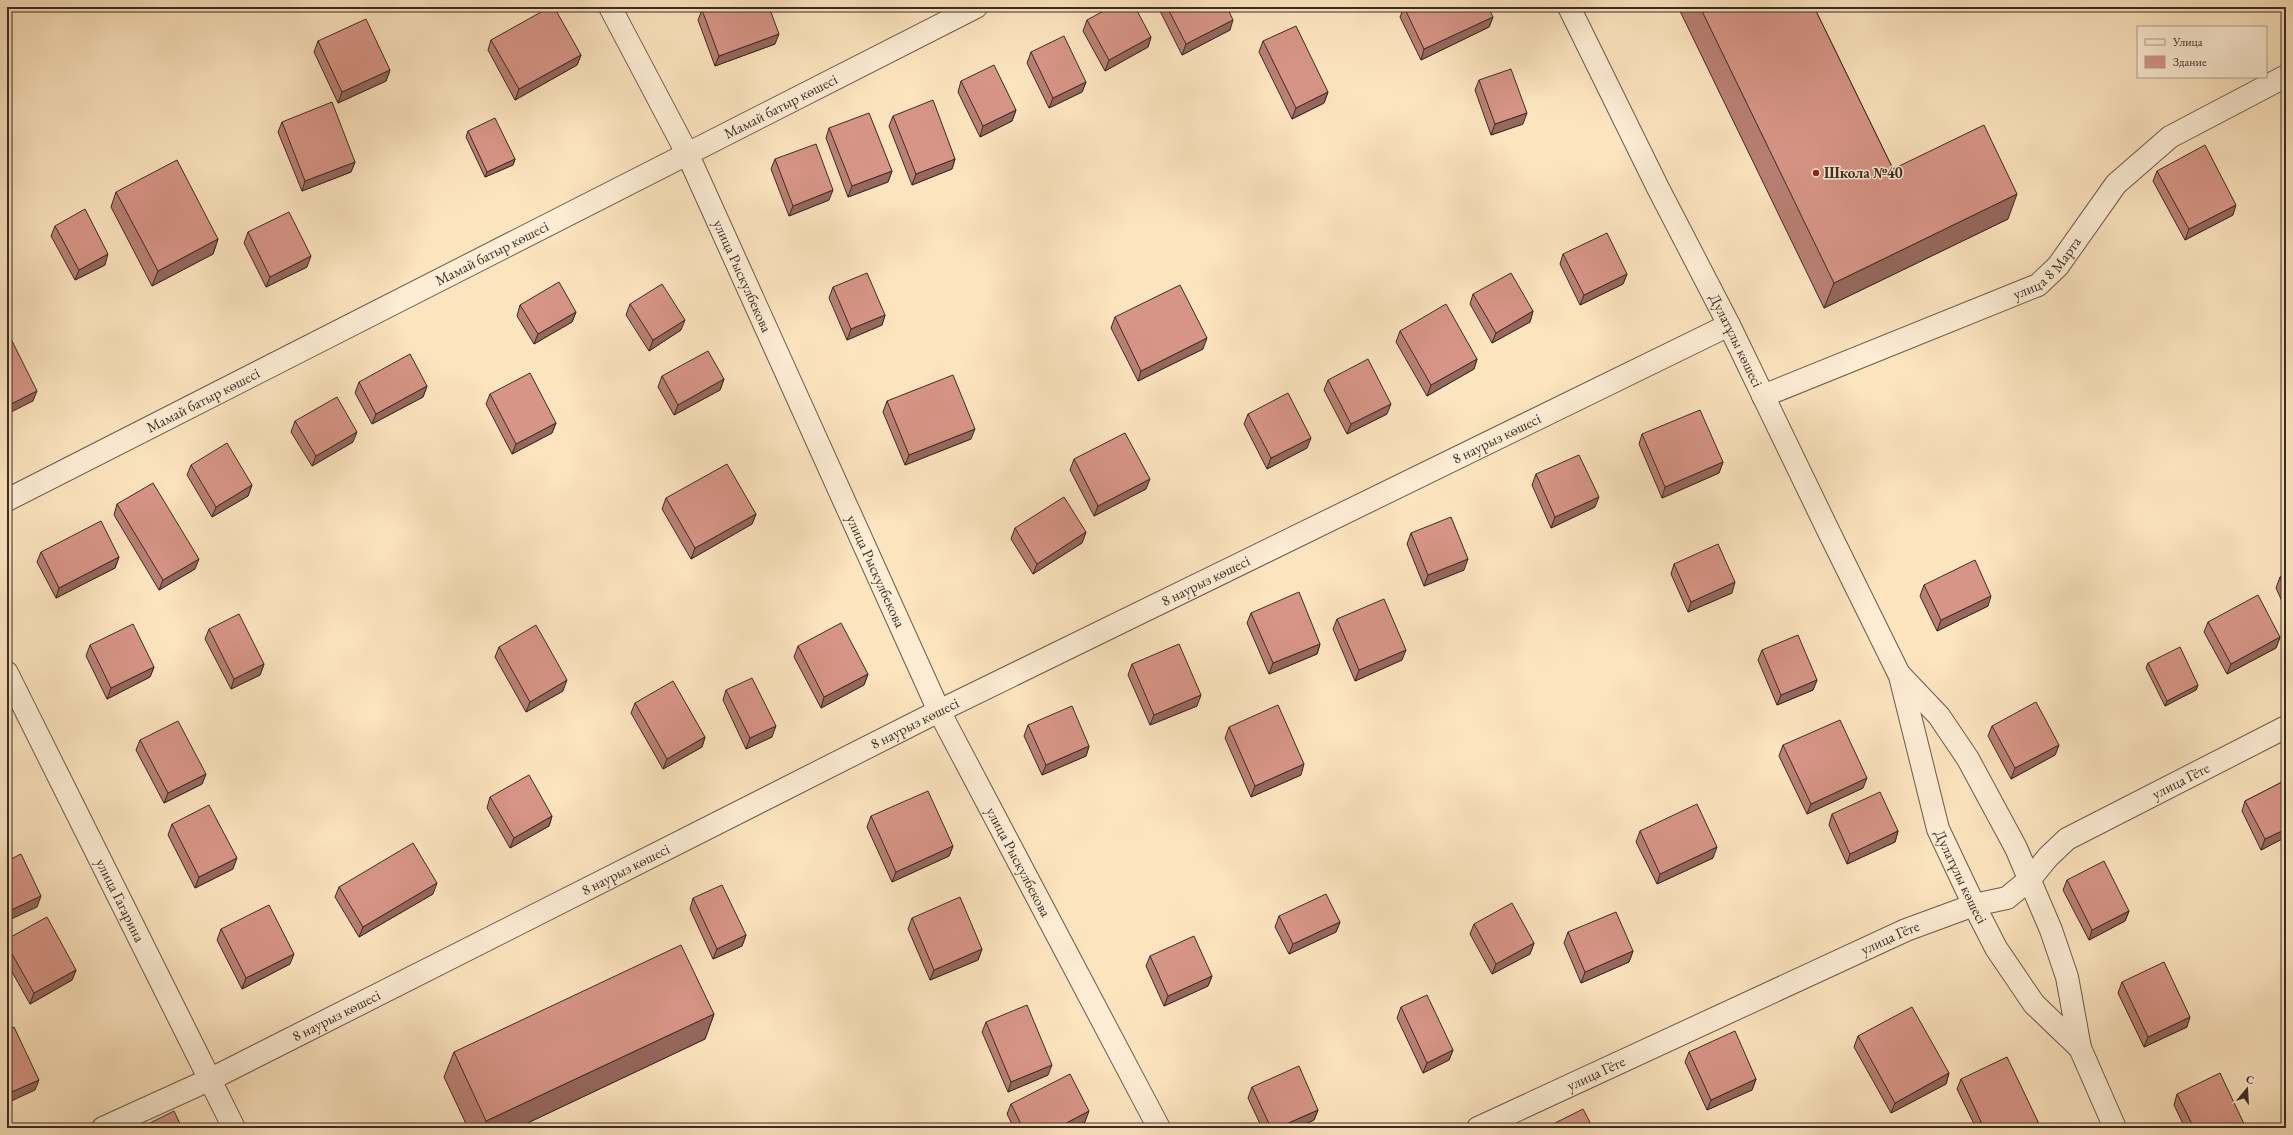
<svg xmlns="http://www.w3.org/2000/svg" width="2293" height="1135" font-family="'EB Garamond',serif">
<rect width="100%" height="100%" fill="#fce4bf"/>
<filter id="stains"><feTurbulence type="fractalNoise" baseFrequency=".005" numOctaves="4"/><feColorMatrix values="0 0 0 0 .2 0 0 0 0 .09 0 0 0 0 .02 0 0 0 .5 -.17"/></filter>
<radialGradient id="worn" r=".72"><stop offset=".6" stop-color="#630" stop-opacity="0"/><stop offset="1" stop-color="#630" stop-opacity=".3"/></radialGradient>
<g fill="none" stroke-linecap="round" stroke-linejoin="round">
<!-- minor casing -->
<g stroke="#6c594b" stroke-width="24">
<g id="minor">
<path id="s1" d="M610 7 687 153 939 711 1159 1128"/>
<path id="s2" d="M1763 396 2038 285 2058 266 2116 184 2170 137 2286 76"/>
<path id="s3" d="M7 500 976 7"/>
<path id="s4" d="M7 673 234 1128"/>
<path id="s5" d="M103 1128 211 1079 939 711 1729 325"/>
<path id="s6" d="M1478 1128 1906 930 1974 905 2007 898 2030 879 2048 857 2067 839 2286 727"/>
</g>
</g>
<!-- tertiary casing -->
<g stroke="#6c594b" stroke-width="24">
<g id="tertiary">
<path id="s7" d="M1569 7 1658 188 1729 325 1827 528 1900 676 1938 829 1974 905 1996 948 2034 1004 2080 1048"/>
<polyline points="1901,676 1939,716 1968,759 2016,848 2051,930 2067,977 2080,1048 2115,1128"/>
</g>
</g>
<!-- minor -->
<use href="#minor" stroke="#fdedd5" stroke-width="22"/>
<!-- tertiary -->
<use href="#tertiary" stroke="#fdedd5" stroke-width="22"/>
</g>
<!-- wall -->
<g fill="#b98074" stroke="#3c2b24">
<polygon points="1158,7 1227,7 1230,30 1182,55"/>
<polygon points="1404,7 1493,17 1489,27 1421,60 1400,17"/>
<polygon points="1678,7 1814,7 1893,169 2008,219 1824,308"/>
<polygon points="702,10 775,44 715,66 698,20"/>
<polygon points="1087,20 1151,37 1148,47 1105,71 1083,31"/>
<polygon points="491,40 581,55 577,65 515,100 488,50"/>
<polygon points="318,41 390,70 386,81 338,103 314,52"/>
<polygon points="1263,41 1328,92 1324,103 1292,119 1259,52"/>
<polygon points="1031,52 1086,82 1082,92 1049,108 1027,63"/>
<polygon points="1479,80 1523,124 1491,135 1475,90"/>
<polygon points="961,81 1016,110 1012,121 980,137 958,92"/>
<polygon points="893,116 955,159 952,169 912,185 889,126"/>
<polygon points="282,122 355,162 351,172 302,191 278,132"/>
<polygon points="829,128 892,171 888,182 848,197 826,138"/>
<polygon points="468,131 515,159 513,165 485,177 466,137"/>
<polygon points="775,159 829,200 789,216 771,169"/>
<polygon points="2157,171 2233,215 2185,240 2153,181"/>
<polygon points="116,192 218,239 213,254 152,286 111,207"/>
<polygon points="55,226 105,265 75,280 51,236"/>
<polygon points="248,232 307,267 266,287 244,243"/>
<polygon points="1563,254 1627,274 1623,284 1580,305 1560,264"/>
<polygon points="833,287 885,315 882,325 847,340 829,298"/>
<polygon points="1473,294 1533,311 1530,322 1492,343 1470,304"/>
<polygon points="630,304 681,330 649,351 626,315"/>
<polygon points="520,305 576,312 572,322 534,344 517,316"/>
<polygon points="1115,317 1203,349 1138,381 1111,328"/>
<polygon points="1400,331 1477,359 1474,369 1427,396 1396,342"/>
<polygon points="662,376 724,379 720,390 674,415 658,387"/>
<polygon points="1328,380 1387,414 1347,434 1324,390"/>
<polygon points="359,382 427,386 423,397 372,424 355,393"/>
<polygon points="490,394 556,423 552,433 512,454 486,404"/>
<polygon points="887,401 971,439 905,465 883,412"/>
<polygon points="1248,414 1307,448 1267,469 1244,424"/>
<polygon points="295,421 353,442 312,466 291,432"/>
<polygon points="1642,434 1723,462 1719,473 1662,498 1639,444"/>
<polygon points="1074,459 1146,489 1094,516 1070,470"/>
<polygon points="191,465 252,485 248,496 212,517 187,475"/>
<polygon points="1536,474 1595,507 1551,528 1532,485"/>
<polygon points="666,498 756,514 752,524 691,559 662,509"/>
<polygon points="117,504 195,569 159,590 114,515"/>
<polygon points="1015,528 1086,532 1082,543 1033,574 1011,539"/>
<polygon points="1411,533 1464,570 1424,586 1407,544"/>
<polygon points="41,552 119,557 115,568 56,598 37,562"/>
<polygon points="1674,564 1732,593 1688,612 1671,574"/>
<polygon points="2286,574 2286,610 2276,588 2280,577"/>
<polygon points="1924,585 1988,606 1937,631 1920,596"/>
<polygon points="1251,613 1320,644 1317,654 1269,674 1247,623"/>
<polygon points="1337,619 1402,660 1355,681 1333,629"/>
<polygon points="2208,622 2280,637 2276,648 2227,674 2204,632"/>
<polygon points="209,629 264,664 260,675 231,689 205,639"/>
<polygon points="90,645 154,667 150,677 107,699 86,656"/>
<polygon points="798,646 868,674 864,685 821,708 794,657"/>
<polygon points="499,647 563,691 526,712 495,657"/>
<polygon points="1762,650 1817,680 1813,690 1777,705 1758,660"/>
<polygon points="2148,663 2198,685 2196,690 2165,706 2146,668"/>
<polygon points="1132,664 1197,706 1150,725 1128,675"/>
<polygon points="726,690 772,737 746,749 723,700"/>
<polygon points="635,703 705,737 702,747 663,769 631,713"/>
<polygon points="1028,725 1089,746 1086,756 1042,775 1024,736"/>
<polygon points="1992,726 2059,745 2055,755 2011,779 1988,736"/>
<polygon points="1229,727 1301,775 1251,797 1225,738"/>
<polygon points="140,740 206,774 202,784 164,803 136,750"/>
<polygon points="1783,745 1863,788 1807,814 1779,756"/>
<polygon points="2286,780 2286,837 2261,850 2242,811 2245,801"/>
<polygon points="490,797 552,816 549,826 510,848 487,808"/>
<polygon points="1832,814 1898,831 1895,842 1847,864 1829,825"/>
<polygon points="871,816 953,846 949,856 892,882 867,827"/>
<polygon points="172,824 233,869 195,888 168,835"/>
<polygon points="1640,831 1713,858 1657,884 1636,842"/>
<polygon points="2067,880 2129,911 2125,921 2089,940 2063,890"/>
<polygon points="339,887 433,894 359,937 335,897"/>
<polygon points="693,898 746,935 742,946 713,959 690,909"/>
<polygon points="1279,916 1340,922 1336,932 1289,954 1275,927"/>
<polygon points="912,918 982,949 978,960 930,980 908,929"/>
<polygon points="1474,924 1534,943 1530,954 1492,974 1470,934"/>
<polygon points="221,929 290,964 242,989 217,940"/>
<polygon points="1568,932 1633,951 1629,962 1581,983 1564,943"/>
<polygon points="7,939 76,970 72,980 30,1004 7,963"/>
<polygon points="1150,956 1212,976 1208,986 1164,1006 1146,966"/>
<polygon points="2122,982 2187,1027 2144,1047 2118,993"/>
<polygon points="1401,1007 1453,1050 1449,1060 1423,1073 1397,1018"/>
<polygon points="714,1014 705,1039 517,1128 468,1128 444,1077 454,1052"/>
<polygon points="986,1022 1048,1075 1008,1092 982,1032"/>
<polygon points="1858,1036 1949,1073 1946,1084 1891,1113 1854,1047"/>
<polygon points="1689,1052 1756,1079 1752,1090 1707,1110 1685,1062"/>
<polygon points="1961,1079 2041,1128 1976,1128 1957,1089"/>
<polygon points="1252,1087 1318,1110 1314,1120 1297,1128 1262,1128 1248,1098"/>
<polygon points="2177,1094 2246,1128 2185,1128 2174,1105"/>
<polygon points="1011,1104 1085,1122 1073,1128 1014,1128 1007,1114"/>
</g>
<!-- shaded-wall -->
<g fill="#96685e" stroke="#3c2b24">
<polygon points="1493,17 1489,27 1421,60 1424,49"/>
<polygon points="1233,20 1230,30 1182,55 1186,44"/>
<polygon points="779,34 775,44 715,66 719,56"/>
<polygon points="1151,37 1148,47 1105,71 1109,60"/>
<polygon points="581,55 577,65 515,100 519,89"/>
<polygon points="390,70 386,81 338,103 342,92"/>
<polygon points="1086,82 1082,92 1049,108 1053,98"/>
<polygon points="1328,92 1324,103 1292,119 1296,108"/>
<polygon points="1016,110 1012,121 980,137 983,126"/>
<polygon points="1527,113 1523,124 1491,135 1495,124"/>
<polygon points="515,159 513,165 485,177 487,172"/>
<polygon points="955,159 952,169 912,185 916,174"/>
<polygon points="355,162 351,172 302,191 305,181"/>
<polygon points="892,171 888,182 848,197 852,186"/>
<polygon points="833,190 829,200 789,216 793,206"/>
<polygon points="2017,194 2008,219 1824,308 1834,283"/>
<polygon points="2236,205 2233,215 2185,240 2189,229"/>
<polygon points="218,239 213,254 152,286 158,271"/>
<polygon points="108,254 105,265 75,280 79,270"/>
<polygon points="311,256 307,267 266,287 270,277"/>
<polygon points="1627,274 1623,284 1580,305 1584,295"/>
<polygon points="1533,311 1530,322 1492,343 1496,333"/>
<polygon points="576,312 572,322 534,344 538,334"/>
<polygon points="885,315 882,325 847,340 851,329"/>
<polygon points="685,320 681,330 649,351 653,340"/>
<polygon points="1207,338 1203,349 1138,381 1141,371"/>
<polygon points="1477,359 1474,369 1427,396 1431,385"/>
<polygon points="724,379 720,390 674,415 678,405"/>
<polygon points="427,386 423,397 372,424 376,414"/>
<polygon points="37,391 33,401 7,414 7,406"/>
<polygon points="1391,404 1387,414 1347,434 1351,424"/>
<polygon points="556,423 552,433 512,454 516,444"/>
<polygon points="975,429 971,439 905,465 909,455"/>
<polygon points="357,432 353,442 312,466 316,456"/>
<polygon points="1311,438 1307,448 1267,469 1271,458"/>
<polygon points="1723,462 1719,473 1662,498 1665,487"/>
<polygon points="1150,479 1146,489 1094,516 1098,506"/>
<polygon points="252,485 248,496 212,517 216,507"/>
<polygon points="1599,497 1595,507 1551,528 1555,517"/>
<polygon points="756,514 752,524 691,559 695,548"/>
<polygon points="1086,532 1082,543 1033,574 1037,564"/>
<polygon points="119,557 115,568 56,598 59,588"/>
<polygon points="199,559 195,569 159,590 163,580"/>
<polygon points="1468,559 1464,570 1424,586 1428,575"/>
<polygon points="1735,582 1732,593 1688,612 1691,602"/>
<polygon points="1991,596 1988,606 1937,631 1941,620"/>
<polygon points="2280,637 2276,648 2227,674 2231,664"/>
<polygon points="1320,644 1317,654 1269,674 1273,663"/>
<polygon points="1406,650 1402,660 1355,681 1359,670"/>
<polygon points="264,664 260,675 231,689 234,679"/>
<polygon points="154,667 150,677 107,699 111,688"/>
<polygon points="868,674 864,685 821,708 824,697"/>
<polygon points="567,680 563,691 526,712 530,702"/>
<polygon points="1817,680 1813,690 1777,705 1781,695"/>
<polygon points="2198,685 2196,690 2165,706 2167,701"/>
<polygon points="1201,695 1197,706 1150,725 1154,715"/>
<polygon points="776,726 772,737 746,749 750,738"/>
<polygon points="705,737 702,747 663,769 667,759"/>
<polygon points="2059,745 2055,755 2011,779 2015,768"/>
<polygon points="1089,746 1086,756 1042,775 1046,765"/>
<polygon points="1304,764 1301,775 1251,797 1255,786"/>
<polygon points="206,774 202,784 164,803 168,793"/>
<polygon points="1867,778 1863,788 1807,814 1811,804"/>
<polygon points="552,816 549,826 510,848 514,838"/>
<polygon points="2286,829 2286,837 2261,850 2265,839"/>
<polygon points="1898,831 1895,842 1847,864 1850,854"/>
<polygon points="953,846 949,856 892,882 896,872"/>
<polygon points="1717,847 1713,858 1657,884 1660,874"/>
<polygon points="237,858 233,869 195,888 199,877"/>
<polygon points="437,883 433,894 359,937 363,927"/>
<polygon points="41,896 37,907 7,921 7,912"/>
<polygon points="2129,911 2125,921 2089,940 2092,930"/>
<polygon points="1340,922 1336,932 1289,954 1293,944"/>
<polygon points="746,935 742,946 713,959 717,949"/>
<polygon points="1534,943 1530,954 1492,974 1496,964"/>
<polygon points="982,949 978,960 930,980 934,970"/>
<polygon points="1633,951 1629,962 1581,983 1585,972"/>
<polygon points="294,954 290,964 242,989 246,978"/>
<polygon points="76,970 72,980 30,1004 34,993"/>
<polygon points="1212,976 1208,986 1164,1006 1168,996"/>
<polygon points="714,1014 705,1039 517,1128 484,1128 486,1121"/>
<polygon points="2190,1017 2187,1027 2144,1047 2148,1037"/>
<polygon points="1453,1050 1449,1060 1423,1073 1427,1063"/>
<polygon points="1052,1065 1048,1075 1008,1092 1011,1082"/>
<polygon points="1949,1073 1946,1084 1891,1113 1895,1103"/>
<polygon points="1756,1079 1752,1090 1707,1110 1711,1100"/>
<polygon points="39,1080 35,1090 7,1103 7,1094"/>
<polygon points="1318,1110 1314,1120 1297,1128 1277,1128"/>
<polygon points="1089,1111 1085,1122 1073,1128 1057,1128"/>
</g>
<!-- building -->
<g fill="#d79587" stroke="#3c2b24">
<polygon points="550,7 554,7 581,55 519,89 491,40"/>
<polygon points="710,7 769,7 779,34 719,56 702,10"/>
<polygon points="1111,7 1135,7 1151,37 1109,60 1087,20"/>
<polygon points="1167,7 1227,7 1233,20 1186,44"/>
<polygon points="1404,7 1488,7 1493,17 1424,49"/>
<polygon points="1700,7 1814,7 1893,169 1984,125 2017,194 1834,283"/>
<polygon points="366,19 390,70 342,92 318,41"/>
<polygon points="1296,26 1328,92 1296,108 1263,41"/>
<polygon points="1064,36 1086,82 1053,98 1031,52"/>
<polygon points="994,65 1016,110 983,126 961,81"/>
<polygon points="1511,69 1527,113 1495,124 1479,80"/>
<polygon points="933,100 955,159 916,174 893,116"/>
<polygon points="332,102 355,162 305,181 282,122"/>
<polygon points="869,113 892,171 852,186 829,128"/>
<polygon points="495,118 515,159 487,172 468,131"/>
<polygon points="816,144 833,190 793,206 775,159"/>
<polygon points="2205,145 2236,205 2189,229 2157,171"/>
<polygon points="177,160 218,239 158,271 116,192"/>
<polygon points="85,209 108,254 79,270 55,226"/>
<polygon points="289,212 311,256 270,277 248,232"/>
<polygon points="1607,233 1627,274 1584,295 1563,254"/>
<polygon points="867,273 885,315 851,329 833,287"/>
<polygon points="1511,273 1533,311 1496,333 1473,294"/>
<polygon points="559,282 576,312 538,334 520,305"/>
<polygon points="662,284 685,320 653,340 630,304"/>
<polygon points="1180,285 1207,338 1141,371 1115,317"/>
<polygon points="1446,304 1477,359 1431,385 1400,331"/>
<polygon points="7,331 37,391 7,406"/>
<polygon points="708,351 724,379 678,405 662,376"/>
<polygon points="410,354 427,386 376,414 359,382"/>
<polygon points="1368,359 1391,404 1351,424 1328,380"/>
<polygon points="530,373 556,423 516,444 490,394"/>
<polygon points="953,375 975,429 909,455 887,401"/>
<polygon points="1288,393 1311,438 1271,458 1248,414"/>
<polygon points="337,397 357,432 316,456 295,421"/>
<polygon points="1700,410 1723,462 1665,487 1642,434"/>
<polygon points="1125,433 1150,479 1098,506 1074,459"/>
<polygon points="227,443 252,485 216,507 191,465"/>
<polygon points="1579,455 1599,497 1555,517 1536,474"/>
<polygon points="727,464 756,514 695,548 666,498"/>
<polygon points="153,483 199,559 163,580 117,504"/>
<polygon points="1064,497 1086,532 1037,564 1015,528"/>
<polygon points="1451,517 1468,559 1428,575 1411,533"/>
<polygon points="101,521 119,557 59,588 41,552"/>
<polygon points="1718,544 1735,582 1691,602 1674,564"/>
<polygon points="1975,560 1991,596 1941,620 1924,585"/>
<polygon points="2286,574 2286,591 2280,577"/>
<polygon points="1299,592 1320,644 1273,663 1251,613"/>
<polygon points="2258,595 2280,637 2231,664 2208,622"/>
<polygon points="1384,599 1406,650 1359,670 1337,619"/>
<polygon points="239,614 264,664 234,679 209,629"/>
<polygon points="841,623 868,674 824,697 798,646"/>
<polygon points="133,624 154,667 111,688 90,645"/>
<polygon points="536,625 567,680 530,702 499,647"/>
<polygon points="1798,635 1817,680 1781,695 1762,650"/>
<polygon points="1179,644 1201,695 1154,715 1132,664"/>
<polygon points="2180,647 2198,685 2167,701 2148,663"/>
<polygon points="752,678 776,726 750,738 726,690"/>
<polygon points="673,681 705,737 667,759 635,703"/>
<polygon points="2036,702 2059,745 2015,768 1992,726"/>
<polygon points="1278,705 1304,764 1255,786 1229,727"/>
<polygon points="1072,706 1089,746 1046,765 1028,725"/>
<polygon points="1840,720 1867,778 1811,804 1783,745"/>
<polygon points="178,721 206,774 168,793 140,740"/>
<polygon points="529,775 552,816 514,838 490,797"/>
<polygon points="2286,780 2286,829 2265,839 2245,801"/>
<polygon points="928,791 953,846 896,872 871,816"/>
<polygon points="1880,792 1898,831 1850,854 1832,814"/>
<polygon points="1697,804 1717,847 1660,874 1640,831"/>
<polygon points="209,805 237,858 199,877 172,824"/>
<polygon points="413,843 437,883 363,927 339,887"/>
<polygon points="21,854 41,896 7,912 7,861"/>
<polygon points="2104,861 2129,911 2092,930 2067,880"/>
<polygon points="722,885 746,935 717,949 693,898"/>
<polygon points="1326,894 1340,922 1293,944 1279,916"/>
<polygon points="960,897 982,949 934,970 912,918"/>
<polygon points="1512,903 1534,943 1496,964 1474,924"/>
<polygon points="269,905 294,954 246,978 221,929"/>
<polygon points="1616,912 1633,951 1585,972 1568,932"/>
<polygon points="47,917 76,970 34,993 7,945 7,939"/>
<polygon points="1194,936 1212,976 1168,996 1150,956"/>
<polygon points="681,945 714,1014 486,1121 454,1052"/>
<polygon points="2164,962 2190,1017 2148,1037 2122,982"/>
<polygon points="1427,995 1453,1050 1427,1063 1401,1007"/>
<polygon points="1027,1005 1052,1065 1011,1082 986,1022"/>
<polygon points="1912,1007 1949,1073 1895,1103 1858,1036"/>
<polygon points="14,1027 39,1080 7,1094 7,1030"/>
<polygon points="1735,1031 1756,1079 1711,1100 1689,1052"/>
<polygon points="2007,1057 2041,1128 1984,1128 1961,1079"/>
<polygon points="1299,1066 1318,1110 1277,1128 1271,1128 1252,1087"/>
<polygon points="2220,1073 2246,1128 2194,1128 2177,1094"/>
<polygon points="1070,1074 1089,1111 1057,1128 1023,1128 1011,1104"/>
<polygon points="1583,1109 1593,1128 1545,1128"/>
<polygon points="174,1111 182,1128 140,1128"/>
</g>
<!-- markers -->
<circle fill="#8f2418" stroke="#fdedd5" stroke-width="1.5" cx="1816" cy="173" r="4"/>
<g text-anchor="middle" stroke-width="3" stroke-linejoin="round" paint-order="stroke">
<!-- street labels -->
<g font-size="15" fill="#3c2b24" stroke="#fdedd5">
<text dy="5" stroke="none"><textPath href="#s3" startOffset="868">Мамай батыр көшесі</textPath></text>
<text dy="5" stroke="none"><textPath href="#s3" startOffset="544">Мамай батыр көшесі</textPath></text>
<text dy="5" stroke="none"><textPath href="#s2" startOffset="314">улица 8 Марта</textPath></text>
<text dy="5" stroke="none"><textPath href="#s1" startOffset="300">улица Рыскулбекова</textPath></text>
<text dy="5" stroke="none"><textPath href="#s7" startOffset="373">Дулатұлы көшесі</textPath></text>
<text dy="5" stroke="none"><textPath href="#s3" startOffset="220">Мамай батыр көшесі</textPath></text>
<text dy="5" stroke="none"><textPath href="#s5" startOffset="1555">8 наурыз көшесі</textPath></text>
<text dy="5" stroke="none"><textPath href="#s1" startOffset="624">улица Рыскулбекова</textPath></text>
<text dy="5" stroke="none"><textPath href="#s5" startOffset="1231">8 наурыз көшесі</textPath></text>
<text dy="5" stroke="none"><textPath href="#s5" startOffset="907">8 наурыз көшесі</textPath></text>
<text dy="5" stroke="none"><textPath href="#s6" startOffset="790">улица Гёте</textPath></text>
<text dy="5" stroke="none"><textPath href="#s1" startOffset="948">улица Рыскулбекова</textPath></text>
<text dy="5" stroke="none"><textPath href="#s5" startOffset="583">8 наурыз көшесі</textPath></text>
<text dy="5" stroke="none"><textPath href="#s7" startOffset="957">Дулатұлы көшесі</textPath></text>
<text dy="5" stroke="none"><textPath href="#s4" startOffset="254">улица Гагарина</textPath></text>
<text dy="5" stroke="none"><textPath href="#s6" startOffset="454">улица Гёте</textPath></text>
<text dy="5" stroke="none"><textPath href="#s5" startOffset="259">8 наурыз көшесі</textPath></text>
<text dy="5" stroke="none"><textPath href="#s6" startOffset="130">улица Гёте</textPath></text>
</g>
<!-- poi labels -->
<g font-size="15" font-weight="bold" fill="#3c2b24" stroke="#fdedd5" text-anchor="start">
<text x="1824" y="178">Школа №40</text>
</g>
</g>
<!-- margin -->
<rect width="2293" height="1135" fill="none" stroke="#fce4bf" stroke-width="24"/>
<rect x="8" y="8" width="2277" height="1119" fill="none" stroke="#3c2b24" stroke-width="2"/>
<rect x="12" y="12" width="2269" height="1111" fill="none" stroke="#3c2b24"/>
<!-- legend -->
<rect x="2137" y="26" width="130" height="52" fill="#fdedd5" stroke="#b09f8e"/>
<rect x="2145" y="39" width="20" height="6" fill="#fdedd5" stroke="#b09f8e"/>
<text x="2173" y="46" font-size="12" fill="#3c2b24">Улица</text>
<rect x="2145" y="56" width="20" height="12" fill="#d79587" stroke="#b09f8e"/>
<text x="2173" y="66" font-size="12" fill="#3c2b24">Здание</text>
<!-- north arrow -->
<g transform="translate(2247 1089) rotate(18)" stroke="#fdedd5" stroke-width="3" paint-order="stroke">
<path d="M0-3L7 15L0 10L-7 15Z" fill="#3c2b24"/>
<text y="-6" font-size="11" font-weight="bold" text-anchor="middle" fill="#3c2b24">С</text>
</g>
<rect width="100%" height="100%" filter="url(#stains)"/>
<rect width="100%" height="100%" fill="url(#worn)"/>
</svg>
